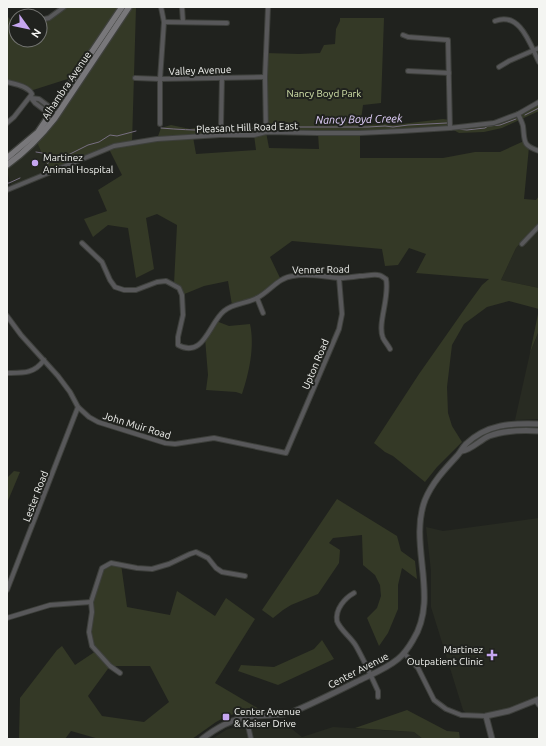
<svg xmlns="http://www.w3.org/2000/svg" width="546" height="746" font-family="Ubuntu,sans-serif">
<rect width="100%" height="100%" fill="#20221e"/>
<!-- built -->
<g fill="#282b22">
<polygon points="36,140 50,172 12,188 7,171 7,165"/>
<polygon points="539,223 539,288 501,280 516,248"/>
<polygon points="539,331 539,419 515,420 530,353"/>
<polygon points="539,518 539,699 486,716 468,715 463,710 431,607 431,571 426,527 443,531"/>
<polygon points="283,722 302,737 333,727 414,732 423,739 212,739 226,730 241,725 255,723 259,725 273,724"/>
</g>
<!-- green -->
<g fill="#343926" fill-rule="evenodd">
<polygon points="64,7 122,7 77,76 30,91 11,83 7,85 7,16 16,25 16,40 40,40 40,20 49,18"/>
<path d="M129 7H136L132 143 157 139 161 128 171 125 190 129 199 127 217 128 232 126 245 127 266 125V53L299 54 320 53 324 45 335 44 336 29 340 21V18H384L381 103 363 105 360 127 361 125 385 124 393 125 443 119 450 120V128L494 123 539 102V111L502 128 484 132 459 133 450 128 402 131 369 130 361 131 359 133 360 134V158H443L475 152H500L524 141 529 147 524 199 536 200 539 196V222L516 248 501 280 539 288V331L538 333 530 353 539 309 509 301 487 307 464 324 452 345 447 387 448 413 452 426 462 442 437 467 425 482 393 456 385 452 374 443 419 374 466 307 482 285 489 279 416 273 426 254 409 248 398 265 385 266 382 249 292 241 270 257 281 280 257 298 232 305 228 281 204 286 182 295 174 284 177 225 157 214 146 218 154 269 136 278 128 228 108 225 93 237 84 219 107 211 98 190 122 175 109 149 50 172 36 140 41 135ZM266 132 318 133 319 149 269 148ZM254 135 256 150 196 154 193 137Z"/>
<path d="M216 321 229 326 250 324C255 347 249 373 242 394L236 392 206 390 208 375 205 338Z"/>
<polygon points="14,471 20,472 7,503 7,478"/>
<polygon points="337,499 397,536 401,551 415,561 417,579 402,568 398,585 398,609 388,633 379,646 367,618 377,608 381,596 380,585 375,575 363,565 362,535 333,538 329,543 340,550 339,563 318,594 291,605 283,610 273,618 262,610"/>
<path d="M111 563 121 564 127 607 170 615 177 591 215 616 226 598 255 619 215 683 259 709 241 712 227 716 216 722 192 739H99L71 731 65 739H7V738H19L20 698 57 650 62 646 75 665 96 651 92 646 89 632 91 602 102 568ZM110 666H150L169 702 144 722 102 716 88 696Z"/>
<polygon points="322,640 334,659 278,685 238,671 241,665 274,667 314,649"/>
<polygon points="407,710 447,731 459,732 460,739 423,739 414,732 355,728"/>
</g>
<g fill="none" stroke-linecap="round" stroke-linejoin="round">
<!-- stream -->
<g stroke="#776f81" stroke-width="1">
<polyline points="525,115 539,108"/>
<polyline points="271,127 368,127 385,126 393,127 408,125 447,123"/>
<path d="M161 128C194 131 227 131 261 128"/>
<polyline points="457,129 467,130 485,128 488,126 500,125 516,119"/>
<polyline points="36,152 42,153 53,159"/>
<polyline points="46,165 53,159 68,155 88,145 99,142 110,135 117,136 136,131"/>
<polyline points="7,183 9,183 20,178"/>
</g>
<!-- minor casing -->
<g stroke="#3e403c" stroke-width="6">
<g id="minor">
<polyline points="182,7 183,22"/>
<polyline points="40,20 49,18 64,7"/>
<path d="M495 21C520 11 530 44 539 62"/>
<polyline points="164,22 227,23"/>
<polyline points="403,35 408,37 448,40 450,128"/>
<polyline points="499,67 509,61 539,48"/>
<polyline points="408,71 449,73"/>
<polyline points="135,78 160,79 265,77"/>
<path d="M7 82C15 84 28 86 32 94L14 117 7 123"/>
<path d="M518 114C520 118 522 122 523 126 525 142 522 145 539 151"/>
<polyline points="51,115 35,103 31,98 39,99 55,111"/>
<polyline points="160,124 160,79 164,22 161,7"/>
<polyline points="221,126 222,77"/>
<polyline points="266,132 265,77 268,7"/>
<polyline points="7,190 114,146 157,139 220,135 254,135 266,132 318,133 359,133 402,131 450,128 494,123 518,114 539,102"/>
<path d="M82 243 102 262 110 280 115 287 124 290H136L157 282 166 281 179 288 182 295 183 315 178 337V345C204 359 209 323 224 311 233 303 246 304 257 298 269 292 279 277 293 276 308 273 324 277 339 278 346 278 353 277 360 276 365 276 373 274 378 275 381 275 384 278 386 279 390 297 377 324 383 338 385 342 388 345 390 349"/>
<polyline points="522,244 539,226"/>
<polyline points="257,298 263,313"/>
<polyline points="7,316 21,335 58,376 70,392 78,407 89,417 98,422 165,443 175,444 214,438 286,453 339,329 342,314 339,278"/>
<path d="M7 373C23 373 34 374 44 360"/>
<polyline points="7,590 78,407"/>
<path d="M354 593C345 598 335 609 337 621 340 630 351 637 356 646 364 660 371 676 378 691V697"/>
<polyline points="7,618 50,605 91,602"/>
<polyline points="404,653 418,668 434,700 446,709 461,715 486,716"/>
<polyline points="120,673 110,666 92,646 89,632 92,612 91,602 102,568 111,563 137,568 152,569 169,564 190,554 196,552 208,558 216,568 222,572 245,576"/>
<polyline points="536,701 539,705"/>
<polyline points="246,717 251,739"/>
</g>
</g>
<!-- tertiary casing -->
<g stroke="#3e403c" stroke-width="7">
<g id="tertiary">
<path d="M462 451C471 450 480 440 489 436 505 430 522 430 539 431"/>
<path d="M202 739C215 729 230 720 246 717 261 715 275 716 290 713 312 704 334 693 356 682 370 675 386 669 398 659 404 654 409 647 413 640 440 597 408 545 425 500 432 483 444 470 457 456 460 453 462 448 466 444 487 424 511 423 539 424"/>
<polyline points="492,739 486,716 509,711 539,699"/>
</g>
</g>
<!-- secondary casing -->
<g stroke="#3e403c" stroke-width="8">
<g id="secondary">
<polyline points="7,158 38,132 122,7"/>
<path d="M7 165C25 152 41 136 55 118L129 7"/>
</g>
</g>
<!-- minor -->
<use href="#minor" stroke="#58585a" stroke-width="4"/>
<!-- tertiary -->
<use href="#tertiary" stroke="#58585a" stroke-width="5"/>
<!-- secondary -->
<use href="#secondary" stroke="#78777a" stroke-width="5.5"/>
</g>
<!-- markers -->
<g fill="#c6a6f0" stroke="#20221e" stroke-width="1.5">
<circle cx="35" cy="163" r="4"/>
<path d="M490 649h4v4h4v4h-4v4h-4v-4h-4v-4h4z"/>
<rect x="222" y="713" width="8" height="8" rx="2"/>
</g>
<g text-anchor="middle" stroke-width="4" stroke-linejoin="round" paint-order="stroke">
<!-- street labels -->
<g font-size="10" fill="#f4f5f2" stroke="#20221e">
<text transform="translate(200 70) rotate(-2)" y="4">Valley Avenue</text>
<text transform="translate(66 85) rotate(-56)" y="4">Alhambra Avenue</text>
<text transform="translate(247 127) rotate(-2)" y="4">Pleasant Hill Road East</text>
<text transform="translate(321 269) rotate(-1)" y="4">Venner Road</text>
<text transform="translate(315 364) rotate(-67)" y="4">Upton Road</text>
<text transform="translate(137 425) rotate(17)" y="4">John Muir Road</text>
<text transform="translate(35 496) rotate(-69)" y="4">Lester Road</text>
<text transform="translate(358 670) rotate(-27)" y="4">Center Avenue</text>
</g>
<!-- park labels -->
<g font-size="10" fill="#d3e3aa" stroke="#20221e">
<text x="324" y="97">Nancy Boyd Park</text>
</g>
<!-- poi labels -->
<g font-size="10" fill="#f4f5f2" stroke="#20221e" text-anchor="start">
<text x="43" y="161">Martinez<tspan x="43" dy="12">Animal Hospital</tspan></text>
<text x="483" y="653" text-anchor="end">Martinez<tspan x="483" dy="12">Outpatient Clinic</tspan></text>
<text x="234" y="715">Center Avenue<tspan x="234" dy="12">&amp; Kaiser Drive</tspan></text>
</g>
<!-- water labels -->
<g font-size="11" font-style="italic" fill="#e3d1fd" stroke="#20221e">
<text transform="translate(359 119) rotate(-1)" y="4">Nancy Boyd Creek</text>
</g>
</g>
<!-- border -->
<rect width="546" height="746" fill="none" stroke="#f4f5f2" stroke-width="16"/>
<!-- north arrow -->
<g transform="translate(28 28) rotate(123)"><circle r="19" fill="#20221e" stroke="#757673"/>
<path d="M0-3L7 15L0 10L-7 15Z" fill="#c6a6f0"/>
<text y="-6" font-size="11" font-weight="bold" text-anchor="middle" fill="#f4f5f2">N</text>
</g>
</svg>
